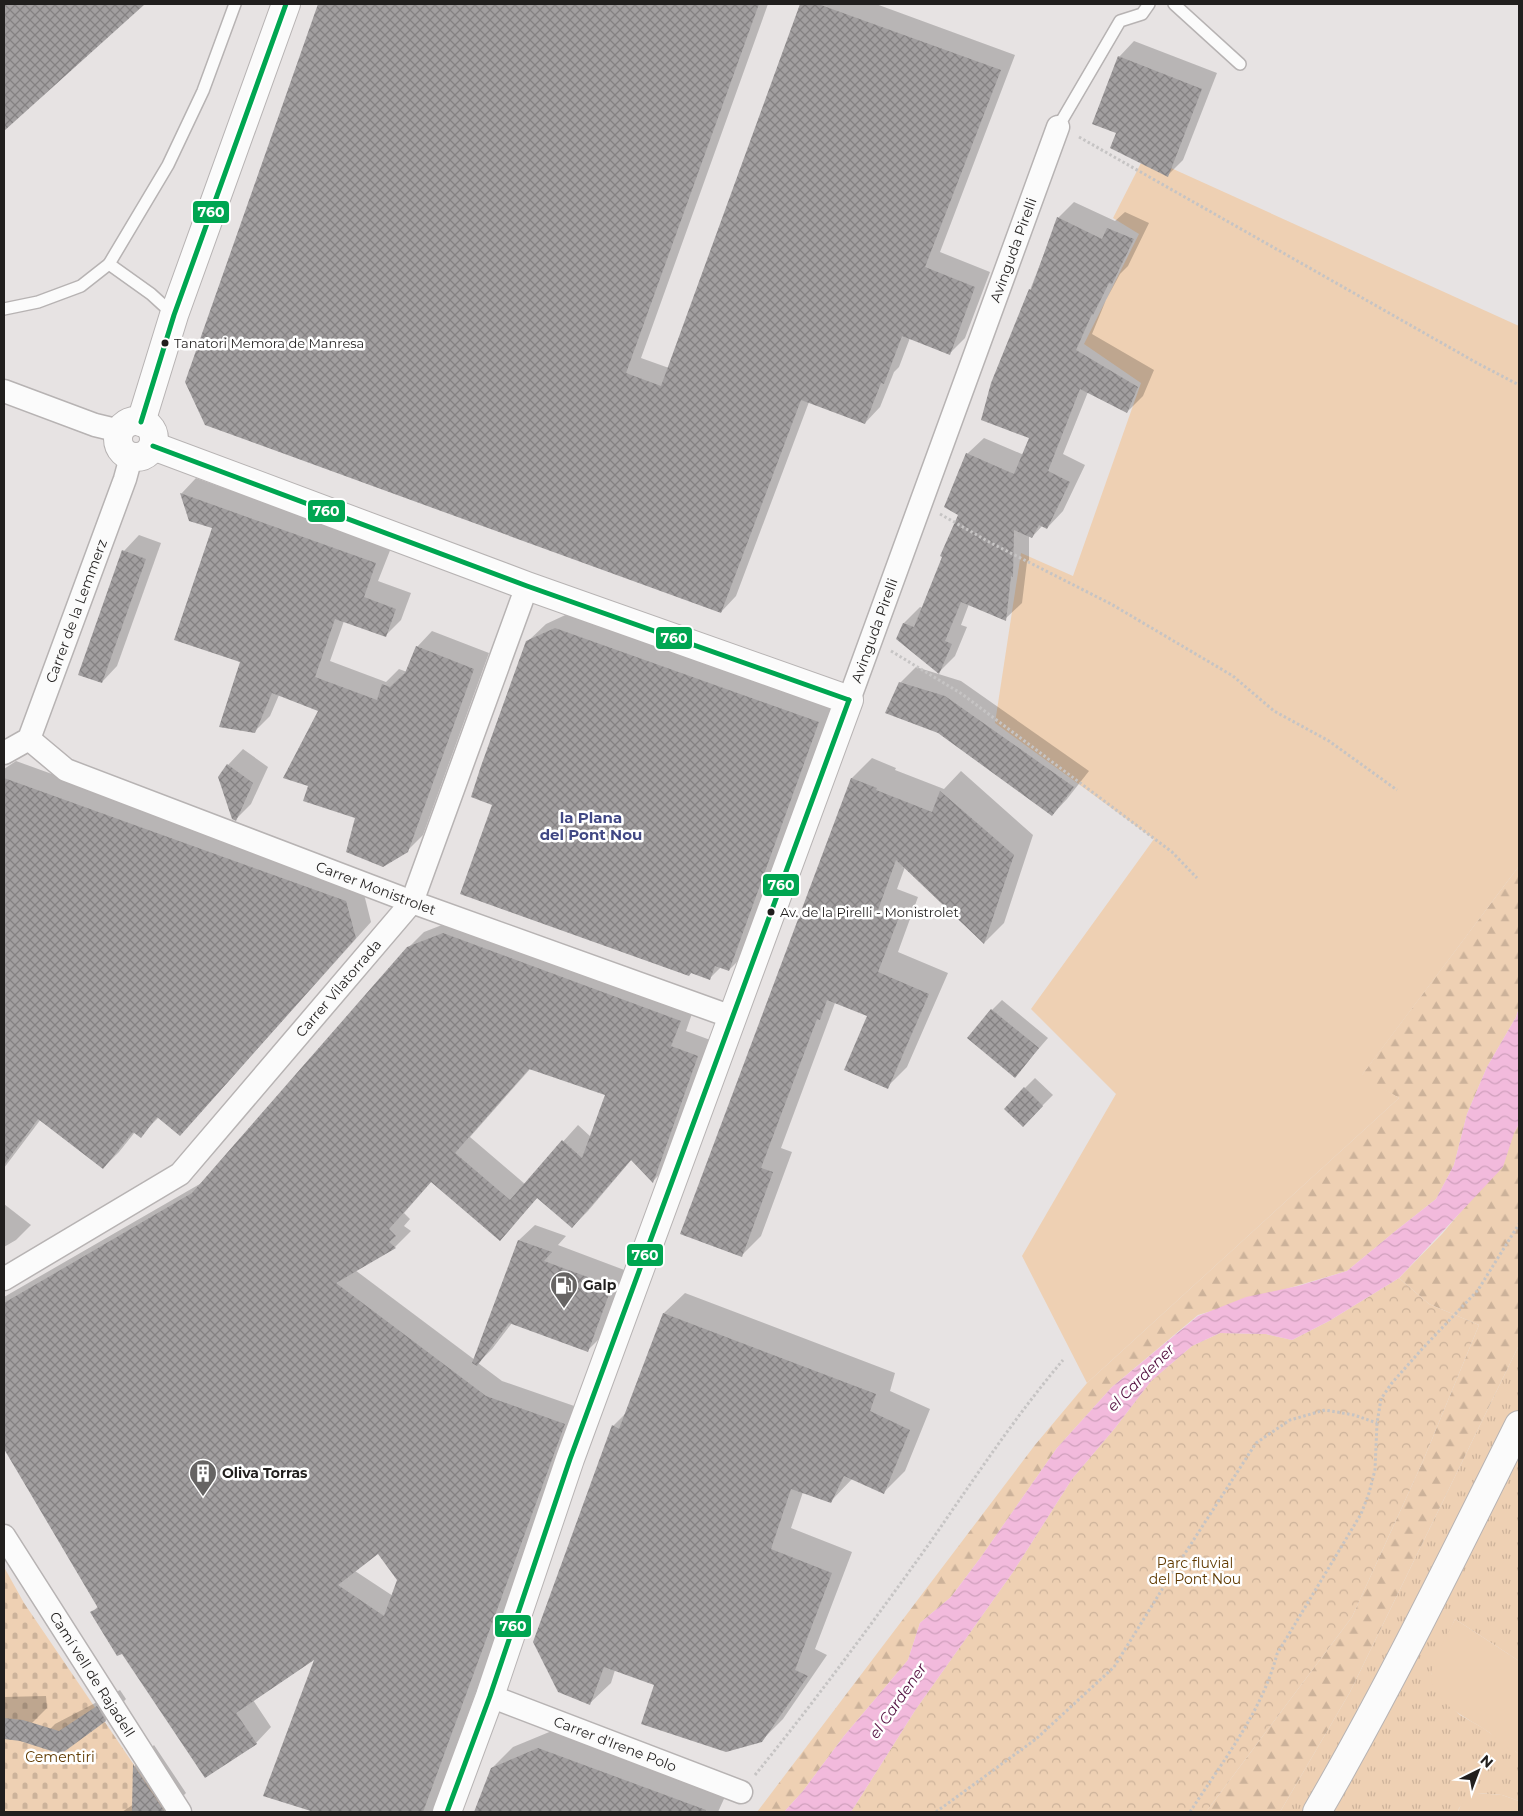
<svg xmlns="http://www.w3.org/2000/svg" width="1523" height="1816" font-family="Montserrat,sans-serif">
<defs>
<pattern id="grass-tufts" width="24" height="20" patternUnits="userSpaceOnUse" patternTransform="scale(1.25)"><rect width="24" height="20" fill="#eed0b3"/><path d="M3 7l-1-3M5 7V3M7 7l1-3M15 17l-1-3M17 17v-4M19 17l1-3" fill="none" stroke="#ccb29a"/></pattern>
<pattern id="forest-firs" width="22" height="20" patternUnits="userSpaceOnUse" patternTransform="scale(1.25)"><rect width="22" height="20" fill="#eed0b3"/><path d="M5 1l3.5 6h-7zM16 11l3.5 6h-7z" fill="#ccb29a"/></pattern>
<pattern id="cemetery-stones" width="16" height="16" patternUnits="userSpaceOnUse" patternTransform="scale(1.25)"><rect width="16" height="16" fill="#eed0b3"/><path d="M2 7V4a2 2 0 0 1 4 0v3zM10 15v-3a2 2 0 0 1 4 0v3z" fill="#ccb29a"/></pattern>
<pattern id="park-crowns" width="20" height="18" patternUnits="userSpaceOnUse" patternTransform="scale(1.25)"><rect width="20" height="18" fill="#eed0b3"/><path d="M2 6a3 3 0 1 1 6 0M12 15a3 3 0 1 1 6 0" fill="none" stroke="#ccb29a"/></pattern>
<pattern id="water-waves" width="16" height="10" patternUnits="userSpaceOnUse" patternTransform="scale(1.25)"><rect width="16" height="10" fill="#f2badc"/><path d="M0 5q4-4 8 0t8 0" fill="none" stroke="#cf9fbc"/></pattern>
<pattern id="building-cross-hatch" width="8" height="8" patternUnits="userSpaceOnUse" patternTransform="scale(1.25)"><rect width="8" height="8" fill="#a29fa0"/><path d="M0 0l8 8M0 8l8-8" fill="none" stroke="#848182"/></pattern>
</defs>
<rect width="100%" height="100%" fill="#e7e3e3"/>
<!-- grass -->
<polygon fill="url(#grass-tufts)" points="1519,1345 1519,1661 1455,1619 1435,1663 1431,1675 1440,1697 1460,1715 1483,1728 1519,1754 1519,1801 1502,1795 1478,1793 1459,1808 1458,1812 1280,1812 1350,1692"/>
<!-- forest -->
<g fill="url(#forest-firs)">
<polygon points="1519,866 1519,1008 1516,1017 1487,1067 1467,1114 1454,1165 1436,1199 1393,1233 1347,1271 1198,1315 1112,1387 1057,1448 981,1557 951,1597 920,1623 908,1660 844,1736 803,1791 784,1812 757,1812 1035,1445 1087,1383 1399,1098 1361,1076"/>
<polygon points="1519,1124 1519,1345 1350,1692 1280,1812 1206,1812 1352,1617 1423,1461 1479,1325 1429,1304 1399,1278 1442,1234 1469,1202"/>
</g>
<!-- cemetery -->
<polygon fill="url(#cemetery-stones)" points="4,1567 24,1603 166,1812 4,1812"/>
<!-- park -->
<polygon fill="url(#park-crowns)" points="1399,1278 1429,1304 1479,1325 1423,1461 1352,1617 1206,1812 851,1812 916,1709 1013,1572 1072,1479 1115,1428 1151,1381 1192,1346 1220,1333 1266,1334 1292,1340 1329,1321"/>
<!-- garden -->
<g fill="#eed0b3">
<polygon points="1141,163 1168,176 1171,168 1519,326 1519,866 1362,1075 1399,1098 1087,1383 1022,1256 1116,1094 1031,1009 1154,839 995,723 1021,553 1073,576 1141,383 1084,344 1139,234 1113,218"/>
<path d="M1455 1619 1519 1661V1754C1514 1750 1507 1748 1502 1744 1496 1739 1491 1733 1484 1729 1467 1718 1430 1701 1431 1676 1432 1660 1448 1634 1455 1619Z"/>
<path d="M1477 1793 1502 1795 1519 1801V1812H1458C1460 1803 1469 1798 1477 1793Z"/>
</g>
<!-- water -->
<polygon fill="url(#water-waves)" points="1519,1008 1519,1124 1514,1133 1503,1167 1399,1278 1329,1321 1292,1340 1266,1334 1220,1333 1192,1346 1151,1381 1115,1428 1072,1479 1013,1572 916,1709 851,1812 784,1812 803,1791 844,1736 908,1660 920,1623 951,1597 981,1557 1057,1448 1112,1387 1198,1316 1246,1297 1298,1286 1347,1271 1393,1233 1436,1199 1454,1165 1467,1114 1487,1067 1516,1017"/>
<!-- shadow -->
<g fill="#0003" fill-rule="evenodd">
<polygon points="4,4 143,4 4,129"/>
<polygon points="319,4 768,4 641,358 669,368 802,4 876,4 1015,55 940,252 990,272 965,338 950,353 910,338 899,367 894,372 880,407 865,423 809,402 736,596 721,612 186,382"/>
<polygon points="1134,41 1217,73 1183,160 1168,175 1118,132 1119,57"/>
<polygon points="1074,202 1115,221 1125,212 1149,223 1128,266 1120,274 1106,300 1092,334 1154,370 1143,396 1127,412 1088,392 1063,454 1085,465 1063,511 1047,528 1043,525 1032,537 1029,535 1029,560 1027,562 1022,603 1005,619 969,604 961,625 967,627 955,656 939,672 897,639 904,623 920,607 923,608 960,514 967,454 984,438 1024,455 1031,437 1030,290 1058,218"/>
<polygon points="196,478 391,548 378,581 411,593 401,620 385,636 344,621 330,661 386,682 399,669 407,672 417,647 432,631 489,653 423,835 407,851 309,786 320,711 279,695 270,716 254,732 214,527 181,494"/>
<polygon points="139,535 161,543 117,666 102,682 124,551"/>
<polygon points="574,611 836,704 747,952 729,970 721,967 709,979 692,972 689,975 494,804 527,642 546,624"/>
<polygon points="916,667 961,681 1089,771 1067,799 1052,815 939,732 900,683"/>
<polygon points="243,749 268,767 251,804 236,819 228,765"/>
<polygon points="872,758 896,768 895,770 944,789 961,771 1033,835 1004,923 984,943 905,867 897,889 918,897 898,952 948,973 907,1067 887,1087 868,1016 836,1002 835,1003 781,1148 792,1152 761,1236 741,1256 682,1234 852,778"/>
<polygon points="16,761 362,886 371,922 180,1135 159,1117 140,1136 135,1132 119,1152 103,1168 41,1119 4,1168 4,769"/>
<path d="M460 918 695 1005 686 1031 713 1041 668 1166 653 1181 632 1159 588 1211 572 1227 538 1197 500 1239 432 1181 404 1213 410 1219 404 1226 411 1231 395 1247 355 1270 475 1360 519 1240 535 1225 566 1236 558 1245 627 1271 603 1335 587 1351 512 1323 492 1349 478 1363 502 1381 580 1408 432 1812H318L264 1795 316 1657 253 1700 271 1727 256 1743 123 1653 92 1613 98 1606 4 1447V1297L205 1181 408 948 424 932ZM531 1068 607 1094 591 1137 578 1125 525 1184 470 1137ZM379 1552 399 1580 393 1596 355 1571Z"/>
<polygon points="1002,1000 1048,1038 1015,1076 992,1010"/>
<polygon points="1035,1078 1053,1095 1033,1115 1025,1088"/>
<polygon points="4,1204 31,1225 16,1240 4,1247"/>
<polygon points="685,1293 895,1373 890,1391 930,1409 905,1471 884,1492 853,1478 831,1501 803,1492 791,1528 852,1552 815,1649 827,1655 783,1719 762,1740 656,1685 615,1670 611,1683 590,1703 613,1426 627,1412 664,1313"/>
<polygon points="120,1690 126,1699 106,1720 60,1752 36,1744 55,1724"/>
<polygon points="46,1696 47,1708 26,1729 4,1732 4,1697"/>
<polygon points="559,1728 728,1790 718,1812 476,1812 492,1768 513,1747"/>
<polygon points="154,1745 186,1793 167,1812 122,1812 134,1804 135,1765"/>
</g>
<!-- building -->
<g fill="url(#building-cross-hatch)" fill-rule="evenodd">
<polygon points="4,4 145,4 4,131"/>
<polygon points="318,4 759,4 626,373 661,386 800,4 818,4 1001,70 925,267 975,287 950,355 902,336 884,384 881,383 865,424 801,400 721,613 205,425 185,382"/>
<polygon points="1118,56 1202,89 1168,177 1110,148 1116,133 1092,124"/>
<polygon points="1057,217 1102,239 1107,228 1134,239 1112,284 1109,283 1093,315 1092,314 1076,350 1138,387 1127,413 1080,389 1048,471 1070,482 1047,529 1039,525 1032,538 1014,530 1013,577 1011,576 1006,621 961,602 945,641 952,644 939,674 896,639 903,623 914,627 942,557 940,556 958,515 944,507 966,453 1014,474 1029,438 981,420 991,383 1029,289 1031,290"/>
<polygon points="180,493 376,563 364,597 396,609 386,637 335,619 315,677 377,700 382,684 390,687 405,673 416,646 474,669 408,852 383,867 346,852 355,818 303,801 308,786 283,778 318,711 272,693 255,733 219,727 240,662 174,640 212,528 189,521"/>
<polygon points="122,550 146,559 102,683 78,675"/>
<polygon points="555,628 819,722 729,971 715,966 710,980 691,973 689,976 460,894 492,805 471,797 481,766 526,641"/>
<polygon points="899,682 945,696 1074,787 1052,816 938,733 885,713"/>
<polygon points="227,764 253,783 236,821 232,819 218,777"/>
<polygon points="4,778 346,901 356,938 180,1136 157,1117 141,1138 133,1132 103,1169 38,1119 4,1165"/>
<polygon points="851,778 877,788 876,790 932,812 940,791 1014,855 984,944 896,860 878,910 899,917 878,972 929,994 888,1089 844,1070 867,1016 827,1000 820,1020 817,1019 761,1168 773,1172 742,1257 680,1234"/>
<path d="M443 933 681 1021 671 1046 698 1056 653 1183 631 1160 572 1228 537 1198 500 1241 431 1182 389 1229 396 1236 389 1242 396 1248 336 1283 486 1396 565 1424 423 1812H314L263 1796 314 1660 236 1713 257 1744 205 1778 122 1654 117 1656 90 1612 98 1608 4 1449V1303L192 1193 407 947ZM529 1069 605 1095 582 1158 562 1140 510 1200 455 1153ZM378 1554 397 1580 384 1616 338 1585Z"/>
<polygon points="991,1009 1039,1048 1015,1078 967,1038"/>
<polygon points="1024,1087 1043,1106 1023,1127 1004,1109"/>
<polygon points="518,1240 552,1252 544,1261 612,1286 588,1352 509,1323 477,1366 472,1363"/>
<polygon points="663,1313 876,1394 870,1411 910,1430 884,1494 844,1476 831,1503 791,1489 771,1549 832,1573 795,1670 808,1676 762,1742 726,1752 641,1724 654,1685 604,1667 590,1705 558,1692 533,1642 612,1425 619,1429"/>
<polygon points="97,1706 106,1721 61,1754 20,1741 4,1739 4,1718 23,1720 59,1731"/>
<polygon points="538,1748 706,1810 706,1812 474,1812 491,1768"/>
<polygon points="133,1764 165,1812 132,1812"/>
</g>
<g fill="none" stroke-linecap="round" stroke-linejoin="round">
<!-- service casing -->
<g stroke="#b7b3b3" stroke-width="14">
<g id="service">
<polyline points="1174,4 1240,64"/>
<polyline points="1058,127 1120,21 1142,14 1149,4"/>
<polyline points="109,264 151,294 174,315"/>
<polyline points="4,309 38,302 81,286 109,264 168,165 203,91 235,4"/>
</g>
</g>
<!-- minor casing -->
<g stroke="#b7b3b3" stroke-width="25">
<g id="minor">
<polyline points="4,391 95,425 120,431"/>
<path id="s1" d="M849 700 1058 127"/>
<path id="s2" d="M29 739 66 770 412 902 732 1017"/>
<path id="s3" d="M4 753 29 739 125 479 131 457"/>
<path id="s4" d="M4 1279 180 1174 412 902 527 586"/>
<path id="s5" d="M4 1536 180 1812"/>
<path id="s6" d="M490 1696 741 1792"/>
</g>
</g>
<!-- tertiary casing -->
<g stroke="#b7b3b3" stroke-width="30">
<g id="tertiary">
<circle cx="136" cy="439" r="18"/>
<polyline points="141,422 174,315 286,4"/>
<polyline points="153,446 527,586 849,700 570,1459 490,1696 447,1812"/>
</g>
</g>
<!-- secondary casing -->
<g stroke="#b7b3b3" stroke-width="30">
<path id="secondary" d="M1317 1812C1390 1686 1454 1555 1519 1425"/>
</g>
<!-- path -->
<g stroke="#c6c4c4" stroke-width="3" stroke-dasharray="2.5 2.5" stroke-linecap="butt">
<polyline points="1079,137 1477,363 1519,385"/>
<polyline points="940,514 991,543 1111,604 1233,676 1274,711 1329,741 1397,790"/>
<polyline points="891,651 962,694 1172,852 1197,878"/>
<path d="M755 1775C816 1700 873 1622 929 1544 972 1482 1014 1418 1063 1360"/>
<polyline points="936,1812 1036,1739 1114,1667 1171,1575 1256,1443 1290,1420 1325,1410 1354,1415 1377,1423"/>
<path d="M1190 1812C1222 1762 1262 1712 1277 1654L1361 1514 1369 1493 1375 1470 1377 1423 1381 1399 1391 1384 1422 1349 1478 1290 1519 1224"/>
</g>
<!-- service -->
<use href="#service" stroke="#fbfbfb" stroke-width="11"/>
<!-- minor -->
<use href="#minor" stroke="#fbfbfb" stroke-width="22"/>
<!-- tertiary -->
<use href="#tertiary" stroke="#fbfbfb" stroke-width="28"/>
<!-- secondary -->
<use href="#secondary" stroke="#fbfbfb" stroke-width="28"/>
<!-- bus-1 casing -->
<g stroke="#fff" stroke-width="9">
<g id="bus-1">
<polyline points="141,422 174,315 286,4"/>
<polyline points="153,446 527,586 849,700"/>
<polyline points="447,1812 490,1696 570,1459 849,700"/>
</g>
</g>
<!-- bus-1 -->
<use href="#bus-1" stroke="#00a651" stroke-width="5"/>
</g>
<!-- icons -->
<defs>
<g id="fuel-pin" transform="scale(1.4375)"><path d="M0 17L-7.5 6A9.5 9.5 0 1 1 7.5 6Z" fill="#666463" stroke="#fff"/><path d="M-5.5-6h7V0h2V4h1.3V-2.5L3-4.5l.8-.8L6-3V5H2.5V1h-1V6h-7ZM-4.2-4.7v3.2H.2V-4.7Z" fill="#fff"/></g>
<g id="building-pin" transform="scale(1.4375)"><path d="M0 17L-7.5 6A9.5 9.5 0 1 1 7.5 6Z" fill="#666463" stroke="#fff"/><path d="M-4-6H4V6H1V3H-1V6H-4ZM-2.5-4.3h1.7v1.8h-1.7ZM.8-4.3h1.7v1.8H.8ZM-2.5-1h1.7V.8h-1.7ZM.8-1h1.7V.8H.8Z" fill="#fff"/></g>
</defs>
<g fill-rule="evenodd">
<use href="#fuel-pin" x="564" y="1285"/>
<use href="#building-pin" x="203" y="1473"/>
</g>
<!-- markers -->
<g fill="#211f1e" stroke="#fff" stroke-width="2">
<circle cx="165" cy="343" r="4.5"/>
<circle cx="771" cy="912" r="4.5"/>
</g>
<g text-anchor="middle" stroke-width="5" stroke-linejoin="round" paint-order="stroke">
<!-- bus labels -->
<g font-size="13" fill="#211f1e" stroke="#fff" text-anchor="start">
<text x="174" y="348">Tanatori Memora de Manresa</text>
<text x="780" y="917">Av. de la Pirelli - Monistrolet</text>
</g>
<!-- street labels -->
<g font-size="14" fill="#211f1e" stroke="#fff">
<text dy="5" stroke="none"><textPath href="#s1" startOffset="479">Avinguda Pirelli</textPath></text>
<text dy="5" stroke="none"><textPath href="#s3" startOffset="165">Carrer de la Lemmerz</textPath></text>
<text dy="5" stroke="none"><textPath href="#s1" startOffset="74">Avinguda Pirelli</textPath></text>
<text dy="5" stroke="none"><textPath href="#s2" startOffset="380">Carrer Monistrolet</textPath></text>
<text dy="5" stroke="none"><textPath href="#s4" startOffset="449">Carrer Vilatorrada</textPath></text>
<text dy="5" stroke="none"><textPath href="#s5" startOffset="164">Camí vell de Rajadell</textPath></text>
<text dy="5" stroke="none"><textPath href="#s6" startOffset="134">Carrer d'Irene Polo</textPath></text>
</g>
<!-- poi labels -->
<g font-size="14" font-weight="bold" fill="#211f1e" stroke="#fff" text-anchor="start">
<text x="583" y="1290">Galp</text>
<text x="222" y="1478">Oliva Torras</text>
</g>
<!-- park labels -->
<g font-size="14" fill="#603a00" stroke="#fff">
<text x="1195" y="1568">Parc fluvial<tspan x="1195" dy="16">del Pont Nou</tspan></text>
<text x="60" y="1762">Cementiri</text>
</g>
<!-- neighbourhood labels -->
<g font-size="15" font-weight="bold" fill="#404784" stroke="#fff">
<text x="591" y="823">la Plana<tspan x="591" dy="17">del Pont Nou</tspan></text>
</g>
<!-- water labels -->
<g font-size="15" font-style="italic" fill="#541141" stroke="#fff">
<text transform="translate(1141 1378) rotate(-45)" y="5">el Cardener</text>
<text transform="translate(898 1701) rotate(-55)" y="5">el Cardener</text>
</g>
</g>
<g stroke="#fff" stroke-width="2">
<rect x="192" y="200" width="38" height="24" rx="5" fill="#00a651"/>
<rect x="307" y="499" width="39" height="24" rx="5" fill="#00a651"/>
<rect x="655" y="626" width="38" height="24" rx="5" fill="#00a651"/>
<rect x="762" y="873" width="38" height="24" rx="5" fill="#00a651"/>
<rect x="626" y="1243" width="38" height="24" rx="5" fill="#00a651"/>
<rect x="494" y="1614" width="38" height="24" rx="5" fill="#00a651"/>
</g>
<g font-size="14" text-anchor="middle" font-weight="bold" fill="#fff">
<text x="211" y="217">760</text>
<text x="326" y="516">760</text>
<text x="674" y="643">760</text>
<text x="781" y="890">760</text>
<text x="645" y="1260">760</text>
<text x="513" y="1631">760</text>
</g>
<!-- border -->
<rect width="1523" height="1816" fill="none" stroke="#211f1e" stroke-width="10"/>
<!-- north arrow -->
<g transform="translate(1478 1771) rotate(42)" stroke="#ffffff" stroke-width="4" paint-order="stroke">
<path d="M0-4L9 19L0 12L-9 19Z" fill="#211f1e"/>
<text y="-8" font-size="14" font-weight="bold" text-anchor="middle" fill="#211f1e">N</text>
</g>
</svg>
